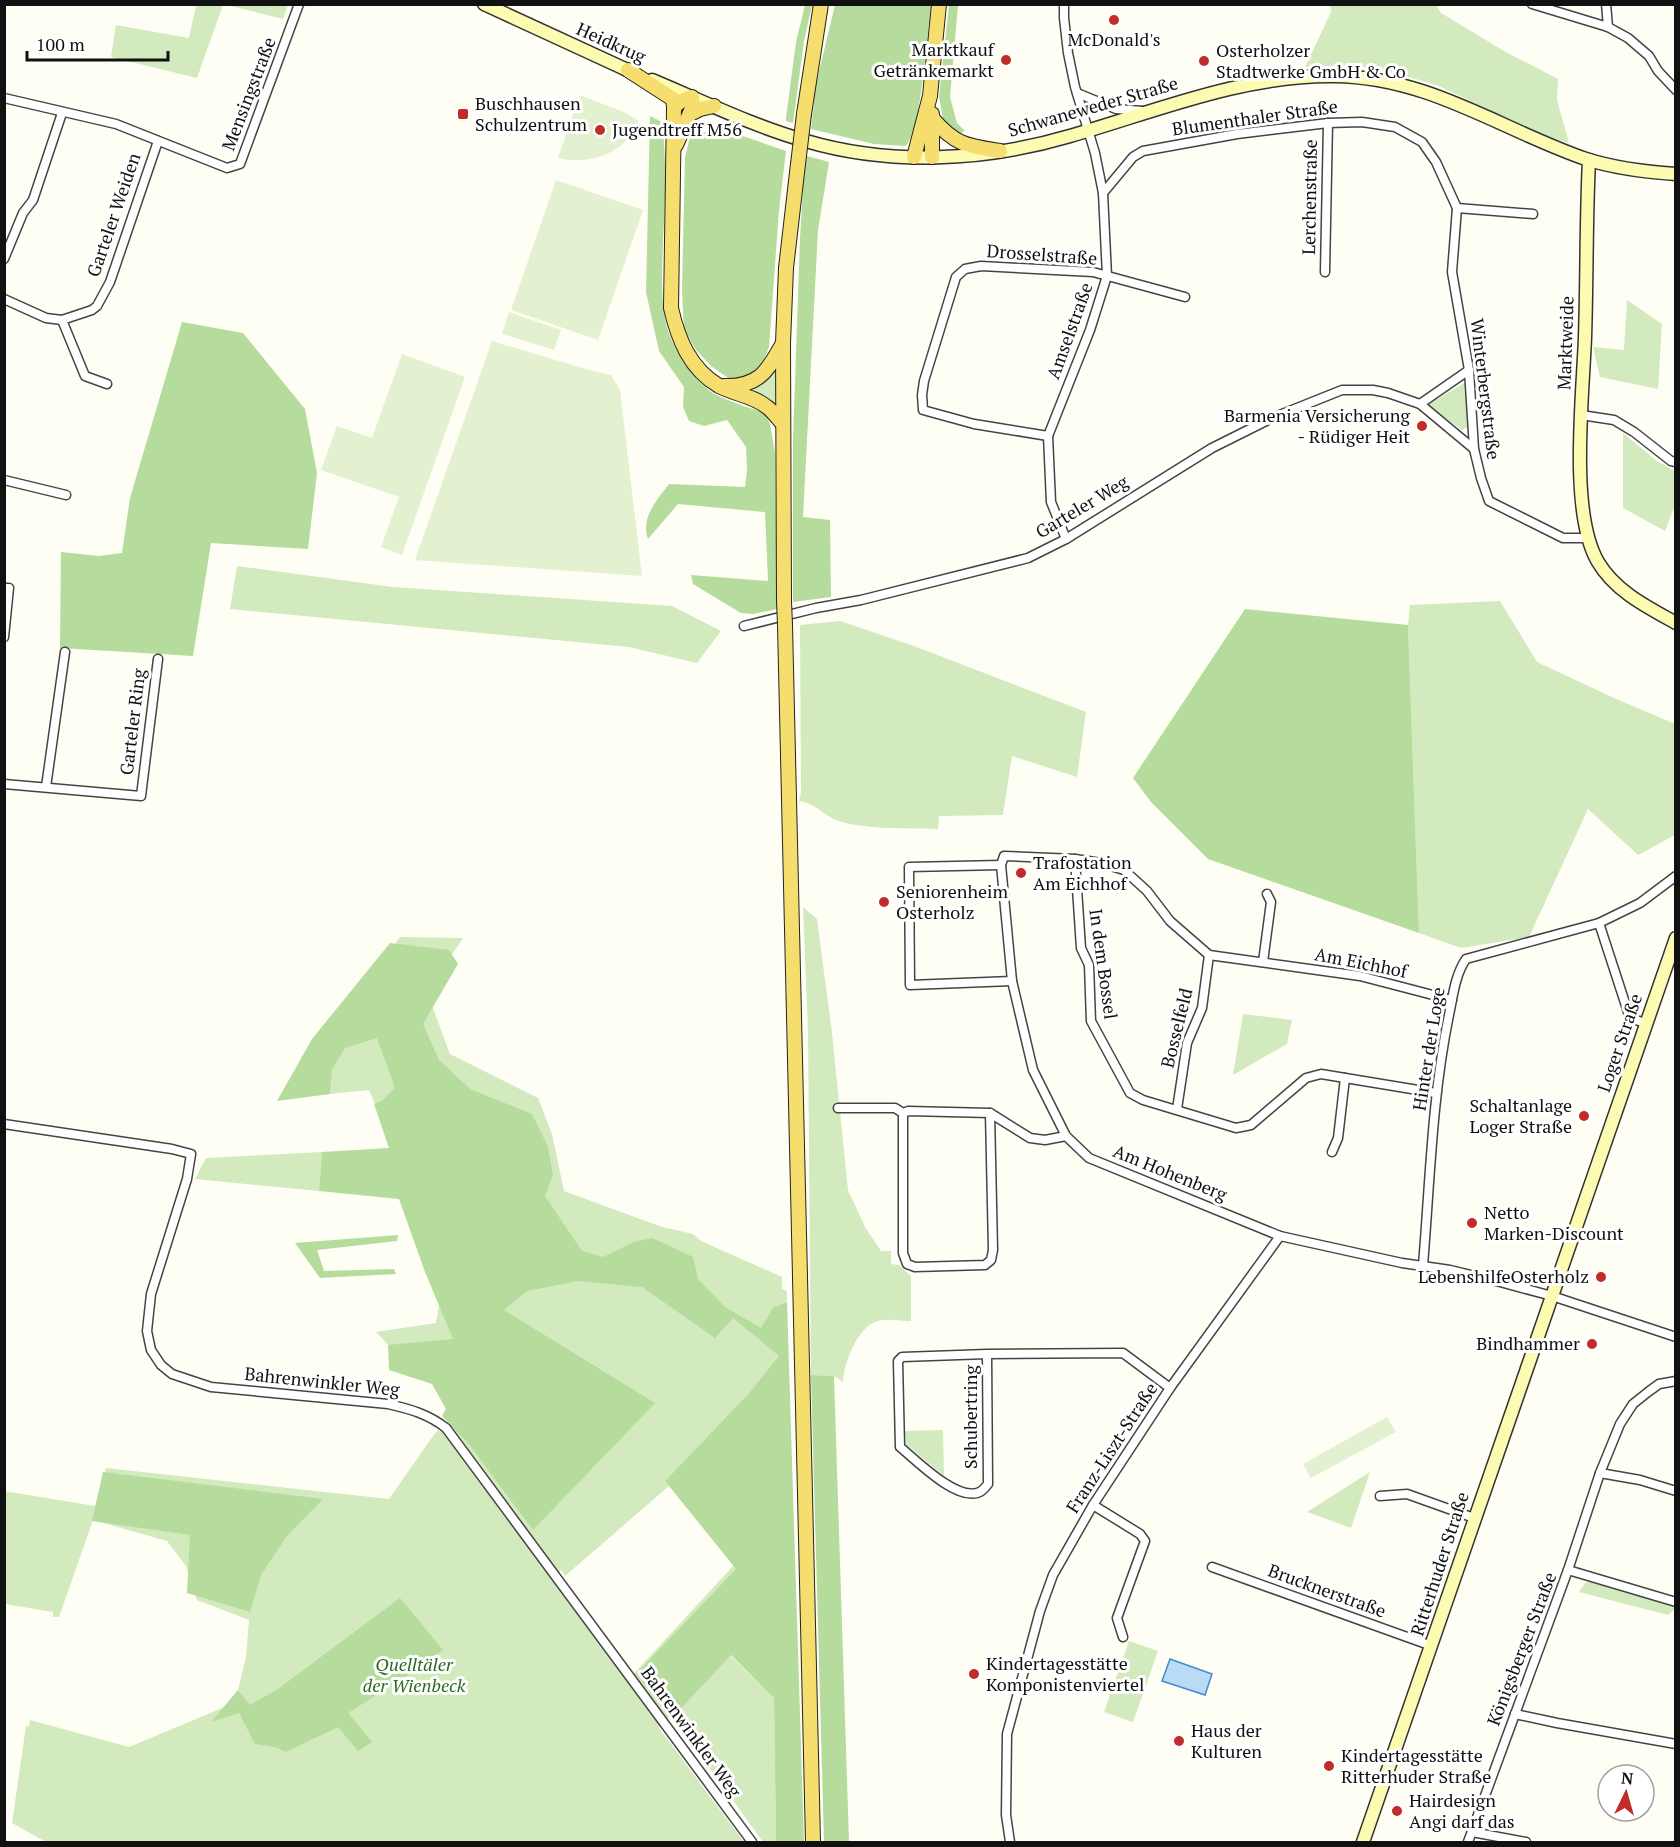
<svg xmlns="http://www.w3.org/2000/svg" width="1680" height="1847" font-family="'PT Serif',serif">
<rect width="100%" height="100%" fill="#fffef5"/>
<!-- green -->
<g fill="#d2eabe">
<polygon points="196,5 223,5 197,78 111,57 116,25 189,38"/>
<polygon points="227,5 288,5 283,19"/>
<polygon points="1330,5 1436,5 1441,13 1504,51 1558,79 1557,100 1569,143 1544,136 1439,86 1389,71 1351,65 1305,67 1331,12"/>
<polygon points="1627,300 1662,324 1658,389 1600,377 1593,347 1624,350"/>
<polygon points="774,370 776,371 776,408 739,388"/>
<polygon points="1466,382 1468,427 1462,430 1428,405"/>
<polygon points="1623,433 1657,461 1675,471 1675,505 1665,531 1623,508"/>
<polygon points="237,566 393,587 672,606 721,631 697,663 629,647 230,609"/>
<polygon points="1500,601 1537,662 1614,698 1675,724 1675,835 1638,855 1588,809 1529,937 1461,948 1419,933 1408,625 1410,605"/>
<path d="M840 621 914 646 1086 712 1077 777 1012 756 1003 815 939 816 938 829C908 828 864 830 836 820 822 814 817 804 799 801L801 792 800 625Z"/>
<path d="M803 907 817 919 832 1033 848 1190 865 1227 881 1251H891V1264L899 1265 911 1276V1321C902 1321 887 1318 877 1321 857 1328 844 1363 843 1382L834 1376 811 1375 808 1033Z"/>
<polygon points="400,937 463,938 427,992 450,1054 538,1098 552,1134 564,1191 662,1227 693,1234 701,1241 782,1277 782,1289 787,1291 787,1302 782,1304 780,1356 750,1392 665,1481 669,1486 565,1576 561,1570 552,1580 627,1681 782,1513 779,1593 659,1728 744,1842 46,1842 12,1823 26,1726 29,1726 30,1720 129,1747 244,1699 238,1690 246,1657 249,1620 197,1600 186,1566 167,1541 93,1520 59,1617 53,1617 53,1612 5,1604 4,1491 95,1506 106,1468 389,1499 433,1436 438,1430 439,1431 461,1418 433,1366 405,1363 376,1332 436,1323 439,1305 375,1104 369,1090 330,1094 331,1077 298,1080"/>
<polygon points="1243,1014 1292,1020 1287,1044 1233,1075"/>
<polygon points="322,1152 319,1191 195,1179 206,1158"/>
<polygon points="943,1430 944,1476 906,1444 905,1431"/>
<polygon points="1370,1472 1351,1528 1307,1512"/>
<polygon points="1592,1580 1675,1604 1675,1609 1668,1615 1579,1592 1585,1583"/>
<polygon points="1129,1641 1158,1651 1133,1722 1104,1712"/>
<polygon points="730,1655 774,1698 776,1842 763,1842 673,1717"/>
</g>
<!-- forest -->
<g fill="#b5db9d">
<polygon points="805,5 812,5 804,41 793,123 786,121 786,118 796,42"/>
<path d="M835 5H931C927 35 922 125 906 146L874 144 811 129 816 84Z"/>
<polygon points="949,5 958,5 950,97 957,123 965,131 955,135 944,124 939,97"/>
<path d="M650 116 662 122C667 162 665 201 663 241 662 269 660 299 667 327 674 351 691 376 710 391 721 399 750 408 765 413L770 424 775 453 777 609 753 614 741 613 693 584 691 575 768 581 765 512 678 504 648 539C640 518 657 500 669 484L745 487 747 470 746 447 727 420 704 426 689 421 683 407 684 387 659 351 646 292Z"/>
<polygon points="723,131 737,134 786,151 779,210 769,347 762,364 747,376 728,378 711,366 696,350 684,329 682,290 685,157 690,137 699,133"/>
<polygon points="807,156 829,162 818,230 803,517 830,520 831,597 793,602 793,439 800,238 803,188"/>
<polygon points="182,322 243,333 305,409 317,473 308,549 211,543 193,656 60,648 61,552 99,556 122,553 130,498"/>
<polygon points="1245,609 1408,625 1419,933 1208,859 1151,802 1133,778"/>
<polygon points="390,943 449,950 458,964 423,1024 439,1060 470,1089 532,1114 548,1147 553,1175 545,1196 582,1251 603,1257 634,1242 652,1238 693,1257 698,1279 725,1307 761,1328 773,1308 787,1302 804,1842 776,1842 774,1698 731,1655 673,1717 636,1674 736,1569 665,1481 750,1392 779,1356 733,1318 715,1338 642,1287 578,1281 527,1291 504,1310 655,1403 533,1530 468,1443 442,1416 446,1409 432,1384 389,1370 388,1345 453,1339 425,1272 399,1199 319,1191 322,1152 389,1148 374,1104 382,1101 395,1088 377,1038 345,1048 332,1069 330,1094 277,1101 312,1039"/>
<polygon points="398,1235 397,1241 317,1250 324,1271 394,1269 396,1274 320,1278 295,1243"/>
<polygon points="811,1375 834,1376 849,1842 824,1842"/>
<polygon points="103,1472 323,1499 287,1536 261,1575 250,1612 187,1593 190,1535 92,1521"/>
<polygon points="400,1598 443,1650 408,1675 348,1713 372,1742 358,1751 338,1727 286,1752 275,1747 255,1744 239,1713 211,1722 238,1690 250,1705 278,1689"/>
</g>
<!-- pitch -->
<g fill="#e3f1d0">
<path d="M580 95 626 113 639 121C635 127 632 133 628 138 613 158 581 164 558 158Z"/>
<polygon points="556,180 643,210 598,340 511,310"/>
<polygon points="509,312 561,330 554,350 502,334"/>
<polygon points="492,341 589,370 611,375 620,390 642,576 415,560"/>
<polygon points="402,354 465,377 402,555 381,547 399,497 321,470 337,426 372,438"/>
<polygon points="1387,1417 1396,1432 1311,1478 1303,1464"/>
</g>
<!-- water -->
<polygon fill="#badbf6" stroke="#428bcc" stroke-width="1.5" points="1170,1659 1212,1674 1205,1695 1162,1681"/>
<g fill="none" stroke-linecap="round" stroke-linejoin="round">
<!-- street casing -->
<g stroke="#444" stroke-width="11">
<g id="street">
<polyline points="1064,4 1064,18 1068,53 1075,87 1095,153 1103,193 1107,276 1090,330 1048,436 1051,502 1066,539"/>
<polyline points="1532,4 1608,27 1628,38 1649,56 1658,71 1676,90"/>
<polyline points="1606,4 1608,27"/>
<polyline points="1077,93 1116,109 1143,111"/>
<polyline points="4,98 116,124 227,168 240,164 299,4"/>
<polyline points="1103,193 1133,157 1143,151 1237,134 1328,123 1362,122 1395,127 1422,142 1436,162 1457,208 1452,272 1469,370 1474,449 1481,478 1489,501 1563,538 1588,538"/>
<polyline points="1457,208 1533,214"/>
<polyline points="4,259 23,213 33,200 62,113"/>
<polyline points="1325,272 1328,123"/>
<polyline points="4,299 46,318 62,320 92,310 97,306 110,282 158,141"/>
<polyline points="62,320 85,376 107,384"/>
<polyline points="1420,404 1469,370"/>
<polyline points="1581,415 1614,420 1634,432 1671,461 1676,462"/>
<polyline points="1048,436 974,424 923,410 922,395 924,381 956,277 965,269 981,266 1093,272 1185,297"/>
<polyline points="4,480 66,495"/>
<polyline points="4,588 9,588 4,637"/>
<polyline points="744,626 816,608 861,600 1028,558 1066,539 1212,448 1272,418 1342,390 1373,390 1388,393 1420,404 1474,449"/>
<polyline points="4,784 141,796 158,659"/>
<polyline points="46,787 65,652"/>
<polyline points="1075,859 1081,948 1089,965 1091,1021 1130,1093 1143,1100 1236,1128 1251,1125 1306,1078 1321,1074 1436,1093"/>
<polyline points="1001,865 909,867 910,985 1012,981"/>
<polyline points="1599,923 1628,1012 1633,1019 1645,1023"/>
<polyline points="1263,962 1271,902 1267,894"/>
<polyline points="1452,1000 1360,976 1209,955 1170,921 1147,891 1124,870 1101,863 1075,859 1004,856 1001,865 1012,981 1033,1070 1066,1136 1089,1158 1280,1236 1402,1263 1450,1270 1500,1282 1552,1296 1676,1337"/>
<polyline points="838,1108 895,1108 903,1113 908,1111 990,1113 1030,1138 1045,1140 1066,1136"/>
<polyline points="1177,1109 1187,1043 1202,1008 1209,955"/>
<polyline points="903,1113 903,1253 907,1264 915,1267 985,1265 991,1260 993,1250 990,1113"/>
<path d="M4 1124 172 1149 191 1154 187 1179 151 1294 147 1331 151 1350 161 1365 172 1374 211 1387 388 1404C410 1409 428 1414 446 1428L752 1842"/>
<polyline points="1332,1152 1338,1138 1345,1078"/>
<path d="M1423 1265C1430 1182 1432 1097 1449 1015 1453 996 1455 975 1466 959L1599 923 1640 903 1676 876"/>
<path d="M987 1354 988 1484C985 1488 981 1492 977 1493 954 1499 916 1460 900 1447L898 1361 902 1357 987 1354 1123 1353 1170 1388"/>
<polyline points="1600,1473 1640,1480 1676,1491"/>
<polyline points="1380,1496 1407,1494 1474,1518"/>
<polyline points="1093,1505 1140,1534 1145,1541 1117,1618 1123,1637"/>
<polyline points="1212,1567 1432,1646"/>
<polyline points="1568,1570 1676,1602"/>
<polyline points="1515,1714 1557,1723 1676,1744"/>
<polyline points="1472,1832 1526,1842"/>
<polyline points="1010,1842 1006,1815 1007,1734 1040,1611 1053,1575 1093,1505 1170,1388 1280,1236"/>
<polyline points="1468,1842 1568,1570 1600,1473 1620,1424 1633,1404 1648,1392 1659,1384 1676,1381"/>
</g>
</g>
<!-- secondary casing -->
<g stroke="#333" stroke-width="15">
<g id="secondary">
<polyline points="484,4 636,74"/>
<path d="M652 80C702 101 753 126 806 141 891 166 985 161 1070 136 1157 111 1242 75 1334 76 1430 77 1499 129 1586 159 1614 168 1646 172 1676 174"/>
<path d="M1589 160C1586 219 1587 278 1585 337 1583 395 1569 513 1598 562 1615 591 1647 607 1676 623"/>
<polyline points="1363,1842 1676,938"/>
</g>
</g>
<!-- primary casing -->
<g stroke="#222" stroke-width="16">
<g id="primary">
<path d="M628 70 673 99 674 107 671 308C678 339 690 369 719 386 734 394 754 396 767 407 773 411 778 419 783 424"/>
<polyline points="674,107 681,101 692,97 693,106 676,145"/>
<polyline points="690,114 700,109 714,106"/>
<polyline points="804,114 821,4"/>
<path d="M933 119C955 145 968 146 1000 151"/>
<polyline points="914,157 930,96 939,4"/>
<polyline points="932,157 932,114"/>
<path d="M724 386C758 387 767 372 782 345"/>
<polyline points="784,601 783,343 786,268 798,164"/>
<polyline points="785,625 813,1842"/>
</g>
</g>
<!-- street -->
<use href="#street" stroke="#fff" stroke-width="8"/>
<!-- secondary -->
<use href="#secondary" stroke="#fdfab1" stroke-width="12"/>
<!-- primary -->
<use href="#primary" stroke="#f6de6e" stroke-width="14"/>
<!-- primary-bridge casing -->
<g stroke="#222" stroke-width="16" stroke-linecap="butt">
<g id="primary-bridge">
<polyline points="798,164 804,114"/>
<polyline points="784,601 785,625"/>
</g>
</g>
<!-- primary-bridge -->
<use href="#primary-bridge" stroke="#f6de6e" stroke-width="14"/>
</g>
<!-- markers -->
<g fill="#c02d29" stroke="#fff" stroke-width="2">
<circle cx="1114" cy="20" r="6"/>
<circle cx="1006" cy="60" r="6"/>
<circle cx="1204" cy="61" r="6"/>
<rect x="457" y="108" width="12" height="12" rx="3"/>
<circle cx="600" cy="130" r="6"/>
<circle cx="1422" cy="426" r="6"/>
<circle cx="1021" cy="873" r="6"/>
<circle cx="884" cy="902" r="6"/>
<circle cx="1584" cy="1116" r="6"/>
<circle cx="1472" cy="1223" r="6"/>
<circle cx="1601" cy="1277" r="6"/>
<circle cx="1592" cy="1344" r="6"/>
<circle cx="974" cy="1674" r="6"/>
<circle cx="1179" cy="1741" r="6"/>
<circle cx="1329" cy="1766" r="6"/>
<circle cx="1397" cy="1811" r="6"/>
</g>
<g text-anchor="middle" stroke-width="6" stroke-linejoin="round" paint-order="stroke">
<!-- poi labels -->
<g font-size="18" fill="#111" stroke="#fff" text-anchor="start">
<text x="1114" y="46" text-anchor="middle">McDonald's</text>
<text x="994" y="56" text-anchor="end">Marktkauf<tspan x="994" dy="21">Getränkemarkt</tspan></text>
<text x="1216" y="57">Osterholzer<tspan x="1216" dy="21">Stadtwerke GmbH &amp; Co</tspan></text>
<text x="475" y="110">Buschhausen<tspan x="475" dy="21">Schulzentrum</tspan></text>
<text x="612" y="136">Jugendtreff M56</text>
<text x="1410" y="422" text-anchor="end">Barmenia Versicherung<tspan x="1410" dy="21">- Rüdiger Heit</tspan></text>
<text x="1033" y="869">Trafostation<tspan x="1033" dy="21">Am Eichhof</tspan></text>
<text x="896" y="898">Seniorenheim<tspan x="896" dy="21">Osterholz</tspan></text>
<text x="1572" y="1112" text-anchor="end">Schaltanlage<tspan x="1572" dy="21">Loger Straße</tspan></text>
<text x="1484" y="1219">Netto<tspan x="1484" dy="21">Marken-Discount</tspan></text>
<text x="1589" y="1283" text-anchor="end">LebenshilfeOsterholz</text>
<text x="1580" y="1350" text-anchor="end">Bindhammer</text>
<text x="986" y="1670">Kindertagesstätte<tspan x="986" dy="21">Komponistenviertel</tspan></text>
<text x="1191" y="1737">Haus der<tspan x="1191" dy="21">Kulturen</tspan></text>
<text x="1341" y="1762">Kindertagesstätte<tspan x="1341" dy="21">Ritterhuder Straße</tspan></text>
<text x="1409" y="1807">Hairdesign<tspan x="1409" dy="21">Angi darf das</tspan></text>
</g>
<!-- street labels -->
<g font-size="18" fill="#111" stroke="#fff">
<text transform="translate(611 43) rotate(24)" y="6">Heidkrug</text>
<text transform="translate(249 94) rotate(-69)" y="6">Mensingstraße</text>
<text transform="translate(1093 107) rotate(-16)" y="6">Schwaneweder Straße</text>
<text transform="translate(1255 118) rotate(-8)" y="6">Blumenthaler Straße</text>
<text transform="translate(1310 197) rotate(-89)" y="6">Lerchenstraße</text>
<text transform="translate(114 215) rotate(-71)" y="6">Garteler Weiden</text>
<text transform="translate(1042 255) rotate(4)" y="6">Drosselstraße</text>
<text transform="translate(1070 331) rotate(-70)" y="6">Amselstraße</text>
<text transform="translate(1566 343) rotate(-88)" y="6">Marktweide</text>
<text transform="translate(1485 389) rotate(83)" y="6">Winterbergstraße</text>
<text transform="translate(1082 507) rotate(-31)" y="6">Garteler Weg</text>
<text transform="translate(133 722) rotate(-83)" y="6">Garteler Ring</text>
<text transform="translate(1361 963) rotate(11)" y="6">Am Eichhof</text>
<text transform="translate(1103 964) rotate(82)" y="6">In dem Bossel</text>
<text transform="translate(1177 1028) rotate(-76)" y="6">Bosselfeld</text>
<text transform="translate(1620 1043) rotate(-71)" y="6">Loger Straße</text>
<text transform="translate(1429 1049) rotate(-81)" y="6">Hinter der Loge</text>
<text transform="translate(1170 1173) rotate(22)" y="6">Am Hohenberg</text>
<text transform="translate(322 1382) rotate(6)" y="6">Bahrenwinkler Weg</text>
<text transform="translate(971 1417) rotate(-90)" y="6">Schubertring</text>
<text transform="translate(1112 1448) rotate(-57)" y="6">Franz-Liszt-Straße</text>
<text transform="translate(1440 1564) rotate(-72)" y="6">Ritterhuder Straße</text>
<text transform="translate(1327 1591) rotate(20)" y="6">Brucknerstraße</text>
<text transform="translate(1522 1649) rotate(-69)" y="6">Königsberger Straße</text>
<text transform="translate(691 1732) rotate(54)" y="6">Bahrenwinkler Weg</text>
</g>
<!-- park labels -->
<g font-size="18" font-style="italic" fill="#2b6921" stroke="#fff">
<text x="414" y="1671">Quelltäler<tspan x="414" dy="21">der Wienbeck</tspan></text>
</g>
</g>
<!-- border -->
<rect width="1680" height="1847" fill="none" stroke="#111111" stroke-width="12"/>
<!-- north arrow -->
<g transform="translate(1626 1793) rotate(5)"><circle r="28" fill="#ffffff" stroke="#a0a0a0" stroke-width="1.5"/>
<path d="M0-4.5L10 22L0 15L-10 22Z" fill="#c02d29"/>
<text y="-9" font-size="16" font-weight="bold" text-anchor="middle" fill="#111111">N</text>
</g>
<!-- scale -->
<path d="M27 51v9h141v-9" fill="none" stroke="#111111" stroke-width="3"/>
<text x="36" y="51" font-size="18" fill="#111111" stroke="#ffffff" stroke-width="4.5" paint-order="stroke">100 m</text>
</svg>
